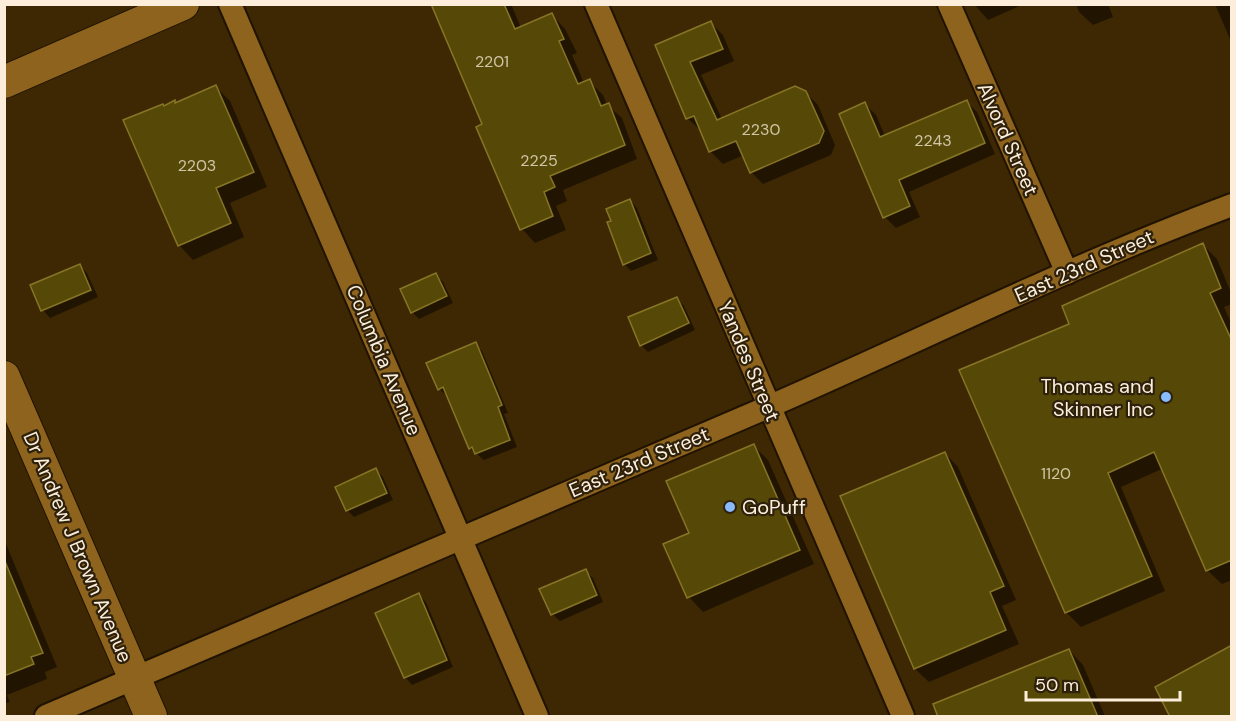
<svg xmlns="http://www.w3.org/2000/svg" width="1236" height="721" font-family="'DM Sans',sans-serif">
<rect width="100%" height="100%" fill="#3e2803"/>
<!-- shadow -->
<g fill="#0007">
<polygon points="432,4 511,4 521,28 552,15 565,29 577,53 572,55 584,83 589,81 603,95 607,105 622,118 637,159 563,190 567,201 556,206 566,230 535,243 522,229 484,125"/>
<polygon points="974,4 1024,4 988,20"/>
<polygon points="1076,4 1108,4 1113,17 1093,25 1079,12"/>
<polygon points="1215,4 1232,4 1232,44"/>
<polygon points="711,23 723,35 734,61 701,75 722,119 805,92 818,105 835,145 831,155 763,184 751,172 744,155 723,164 710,151 701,130 700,130 687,118 657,46"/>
<polygon points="216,87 230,101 267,187 230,203 244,237 193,260 179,245 164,107 176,104"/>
<polygon points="966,101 977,112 995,154 909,192 920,217 896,228 885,217 865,104 876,115 885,136"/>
<polygon points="630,200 637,208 658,260 631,271 624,264"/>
<polygon points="1203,245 1217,259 1232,295 1232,304 1224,307 1232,325 1232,580 1222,584 1207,570 1162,469 1121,487 1165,591 1081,627 1066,612 1071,325"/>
<polygon points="80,266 87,273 98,297 50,318 43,310 32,286"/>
<polygon points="435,274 443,282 453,303 419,319 412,312"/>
<polygon points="677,299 684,306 695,330 648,352 641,345"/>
<polygon points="475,344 482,351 508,413 504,414 517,447 484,460 470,448 448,395 447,396 439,389"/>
<polygon points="754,446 768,460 814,564 703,612 689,597 665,545 691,533"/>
<polygon points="945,453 958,467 1016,600 1002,606 1019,644 929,682 915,669 842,497"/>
<polygon points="376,470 383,477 393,500 354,517 347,510"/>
<polygon points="4,539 57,667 45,672 47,679 7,695 10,702 4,704"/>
<polygon points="585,571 593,578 603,602 560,621 552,614"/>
<polygon points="419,595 426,602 453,667 412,685 405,677"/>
<polygon points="1069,650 1083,665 1105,716 940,716"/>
</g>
<!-- building -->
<g fill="#564908" stroke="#877526" stroke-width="1.5">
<polygon points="431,4 504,4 515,29 552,13 564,39 559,41 578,84 590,79 601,106 609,103 625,145 550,176 555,187 544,192 553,216 520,230 476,127 482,124"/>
<polygon points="711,21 723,49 690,62 717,120 795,86 806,91 824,131 819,143 750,173 736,141 709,152 694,116 686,119 655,45"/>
<polygon points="216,85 254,172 216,188 231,223 178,246 123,120 163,104 164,106 175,100 175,103"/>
<polygon points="967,100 985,143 899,180 910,206 883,218 839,114 865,102 880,137"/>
<polygon points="630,199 651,253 623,265 607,222 611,221 606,209"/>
<polygon points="1203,243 1221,288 1210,293 1232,341 1232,560 1206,571 1154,452 1108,473 1152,576 1065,613 959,370 1069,324 1062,306"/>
<polygon points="80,264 91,290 41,311 30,285"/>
<polygon points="436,273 447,296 411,313 400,289"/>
<polygon points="677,297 689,323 640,346 628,317"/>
<polygon points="476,342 502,405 498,407 510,440 475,454 472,447 469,449 443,387 438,390 426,363"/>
<polygon points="754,444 800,550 687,598 663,544 689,533 666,481"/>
<polygon points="945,452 1004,586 990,592 1006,630 914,669 840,496"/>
<polygon points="376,468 387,493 346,511 335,487"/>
<polygon points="4,559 43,653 31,657 34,664 4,676"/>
<polygon points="586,569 597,595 551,615 539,589"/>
<polygon points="419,593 447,660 404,678 375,613"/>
<polygon points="1232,645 1232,717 1170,717 1155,687"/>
<polygon points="1069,649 1098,717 938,717 933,704"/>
</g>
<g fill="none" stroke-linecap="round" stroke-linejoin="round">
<!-- minor casing -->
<g stroke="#201301" stroke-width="26">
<g id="minor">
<polyline points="230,4 537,716"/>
<polyline points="596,4 903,716"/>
<polyline points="949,4 1067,273"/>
<path d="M46 716C286 613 527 511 768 407 922 340 1074 264 1232 205"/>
</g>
</g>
<!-- secondary casing -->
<g stroke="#201301" stroke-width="34">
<g id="secondary">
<polyline points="4,82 183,4"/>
<polyline points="4,377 151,716"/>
</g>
</g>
<!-- minor -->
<use href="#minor" stroke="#8d631d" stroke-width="22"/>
<!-- secondary -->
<use href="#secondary" stroke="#8d631d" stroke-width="32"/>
</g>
<!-- markers -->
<g fill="#89bafc" stroke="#2e210c" stroke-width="2">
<circle cx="1166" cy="397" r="6"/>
<circle cx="730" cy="507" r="6"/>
</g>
<g text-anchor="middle" stroke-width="4.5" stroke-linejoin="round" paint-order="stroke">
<!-- number labels -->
<g font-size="16" fill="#d2c5a6">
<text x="492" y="67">2201</text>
<text x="761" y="135">2230</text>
<text x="933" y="146">2243</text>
<text x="539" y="166">2225</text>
<text x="197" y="171">2203</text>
<text x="1056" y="479">1120</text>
</g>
<!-- street labels -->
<g font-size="20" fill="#fceeda" stroke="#2e210c">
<text transform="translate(1008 139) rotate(66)" y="7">Alvord Street</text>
<text transform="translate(1084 266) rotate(-24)" y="7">East 23rd Street</text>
<text transform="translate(384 360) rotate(67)" y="7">Columbia Avenue</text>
<text transform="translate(749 361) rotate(67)" y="7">Yandes Street</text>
<text transform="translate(639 462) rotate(-23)" y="7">East 23rd Street</text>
<text transform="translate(78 547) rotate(67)" y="7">Dr Andrew J Brown Avenue</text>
</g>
<!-- poi labels -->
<g font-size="20" fill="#fceeda" stroke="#2e210c" text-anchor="end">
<text x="1154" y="393">Thomas and<tspan x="1154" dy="23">Skinner Inc</tspan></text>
<text x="742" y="514" text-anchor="start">GoPuff</text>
</g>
</g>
<!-- border -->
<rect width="1236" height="721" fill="none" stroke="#fceeda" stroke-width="12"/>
<!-- scale -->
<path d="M1026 691v9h154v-9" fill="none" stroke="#fceeda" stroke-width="3"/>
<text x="1035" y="691" font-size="18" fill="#fceeda" stroke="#2e210c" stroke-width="4.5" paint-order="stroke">50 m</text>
</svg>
